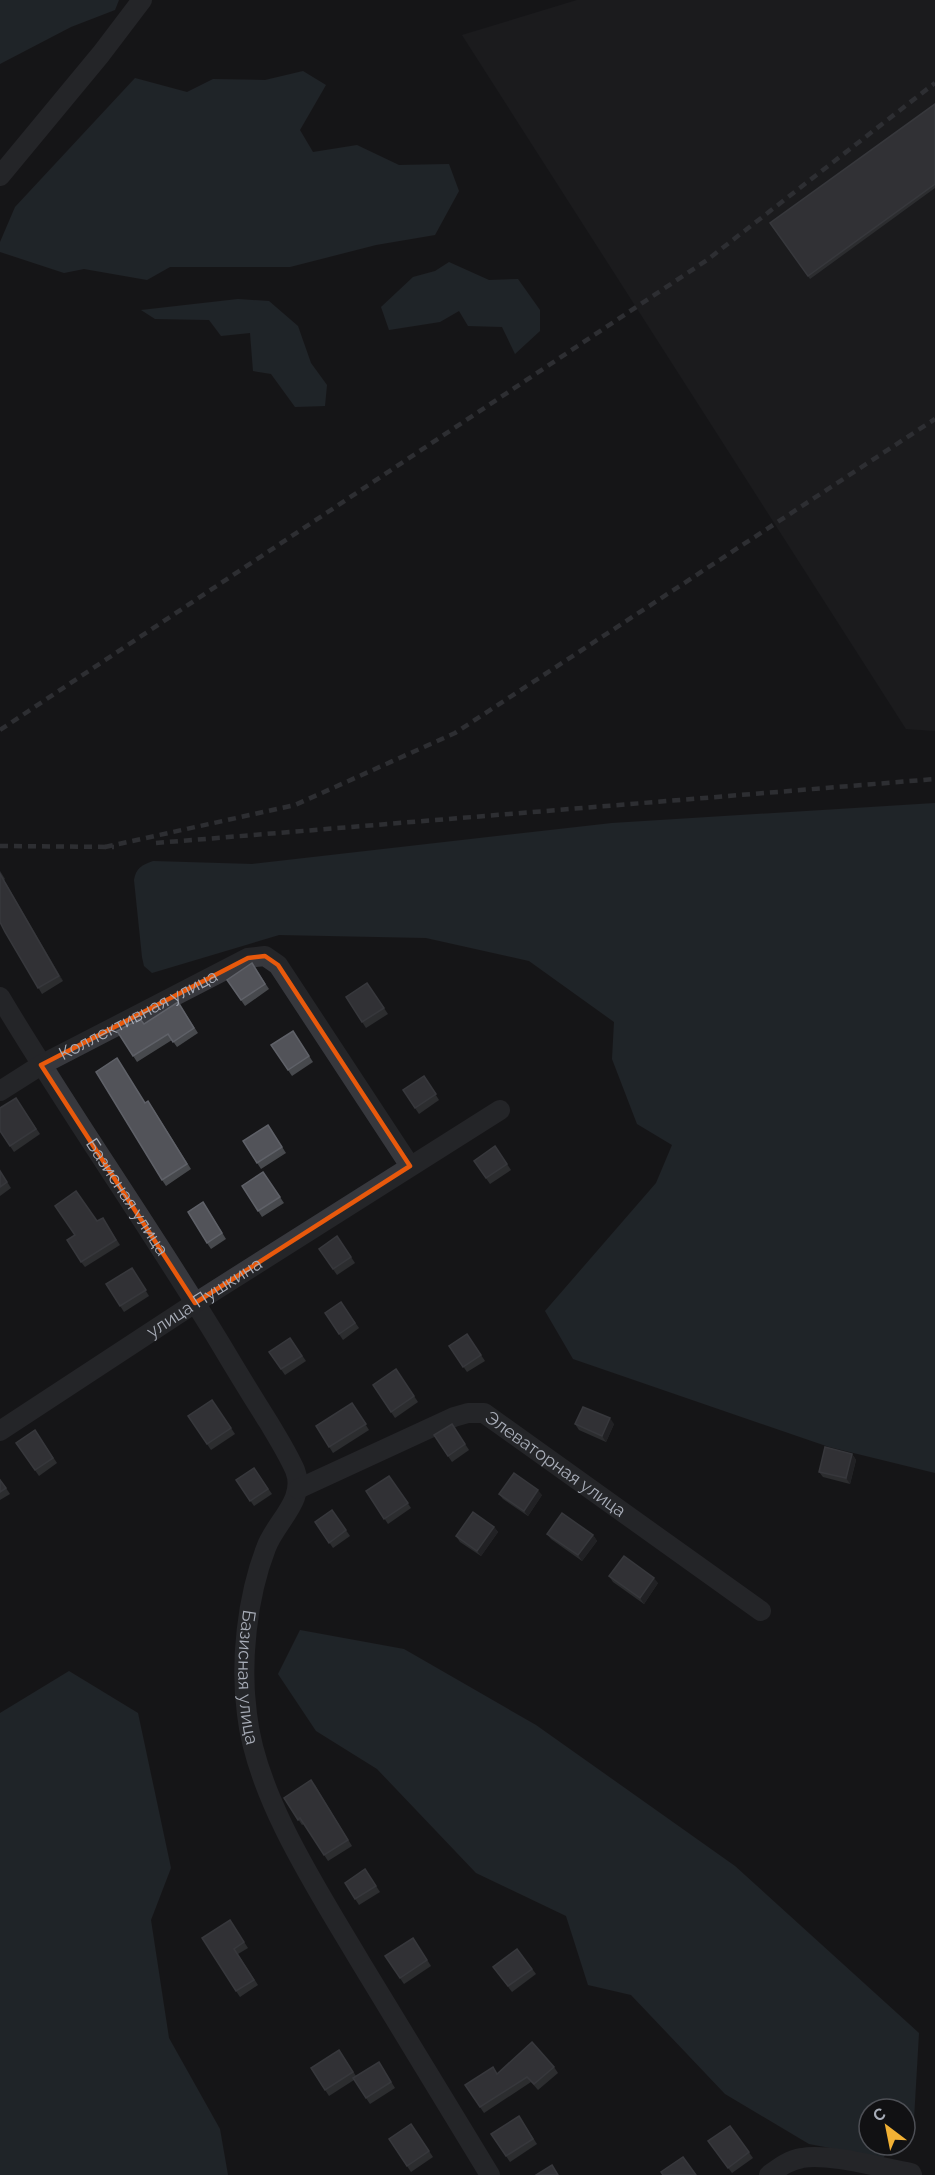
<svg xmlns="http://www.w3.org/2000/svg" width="935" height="2175" font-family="Raleway,sans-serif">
<rect width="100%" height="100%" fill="#161618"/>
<!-- built -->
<polygon fill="#222225" points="577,0 935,0 935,731 906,729 462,35"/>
<!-- water -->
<g fill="#2c353c">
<polygon points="0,0 119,0 115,10 71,27 0,64"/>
<polygon points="303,71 326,85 300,130 313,152 357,145 399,165 449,164 459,191 435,235 376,245 290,267 170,267 147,280 84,269 64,273 0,252 0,242 15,207 135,78 187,92 213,79 265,80"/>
<polygon points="449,262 489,280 518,279 540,310 540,331 515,354 502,327 468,326 459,311 440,322 389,330 381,307 413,277 435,271"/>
<polygon points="238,299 269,301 298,326 311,363 327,385 325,406 295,407 271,374 253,371 250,333 221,336 209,320 155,319 141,310"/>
<path d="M935 803V1473L829 1447 573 1359 545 1311 656 1183 672 1145 637 1124 612 1059 614 1022 529 961 426 938 279 935 152 973 144 966 142 957 134 880C136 868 142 865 153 861L252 864 612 823Z"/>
<polygon points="300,1630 404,1649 536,1725 735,1866 919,2033 914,2119 905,2130 905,2109 869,2109 869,2145 893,2145 883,2158 809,2144 725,2094 631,1995 588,1985 566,1916 476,1873 377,1769 316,1731 278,1674"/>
<polygon points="69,1671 138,1713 171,1868 151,1920 169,2038 220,2129 228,2175 0,2175 0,1713"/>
</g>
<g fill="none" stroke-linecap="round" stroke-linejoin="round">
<!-- minor -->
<g stroke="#37383d" stroke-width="20">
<polyline points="0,176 101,54 142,0"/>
<path id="s1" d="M0 997C70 1114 149 1226 220 1343 236 1370 252 1396 269 1423 278 1438 288 1454 295 1470 307 1500 275 1522 266 1548 247 1597 240 1662 247 1714 256 1797 319 1892 361 1963 404 2034 447 2104 490 2175"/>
<path id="s2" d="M0 1091 41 1065 248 958 265 956 278 965 410 1166"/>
<path id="s3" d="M0 1431 195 1303 500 1110"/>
<path id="s4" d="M298 1489 454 1417 468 1413H484L761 1611"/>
<path d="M769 2175C780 2167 789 2160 802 2158 829 2153 882 2168 911 2173L912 2175"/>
</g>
<!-- rail -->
<g stroke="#4a4c52" stroke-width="4.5" stroke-dasharray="8 6" stroke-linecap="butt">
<polyline points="0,730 707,260 935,83"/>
<polyline points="156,843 935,779"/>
<polyline points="0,846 114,847"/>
<polyline points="105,847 295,805 455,733 935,419"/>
</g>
</g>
<!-- wall -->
<g fill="#47494d">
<polygon points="935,104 935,188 810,279 770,223"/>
<polygon points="0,871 5,879 4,880 63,981 42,994 0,922"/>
<polygon points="252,963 269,989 245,1006 227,980"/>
<polygon points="367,983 388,1014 366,1028 346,997"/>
<polygon points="178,1002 198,1033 177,1047 172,1040 137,1062 117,1031 144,1024"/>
<polygon points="293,1031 313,1062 292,1076 271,1045"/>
<polygon points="424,1076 439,1100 419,1114 403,1090"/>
<polygon points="16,1098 40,1134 14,1152 0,1131"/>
<polygon points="146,1103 152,1107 191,1169 166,1186 162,1180"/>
<polygon points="268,1125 286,1153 261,1169 243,1141"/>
<polygon points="495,1146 511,1170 490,1184 474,1161"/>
<polygon points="0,1171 11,1188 0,1196"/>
<polygon points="263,1172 284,1203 262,1217 242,1186"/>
<polygon points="207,1208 226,1239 211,1249 207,1243"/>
<polygon points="103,1218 120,1245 85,1267 81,1262 75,1235"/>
<polygon points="337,1236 355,1263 337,1275 319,1249"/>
<polygon points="132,1268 149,1296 124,1312 106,1284"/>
<polygon points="341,1302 359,1328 343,1340 325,1313"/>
<polygon points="467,1334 485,1361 467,1372 449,1346"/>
<polygon points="290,1338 306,1361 285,1375 269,1352"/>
<polygon points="396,1369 418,1402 395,1418 373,1385"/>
<polygon points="212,1400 235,1434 211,1450 188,1416"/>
<polygon points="352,1403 369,1430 333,1453 316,1426"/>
<polygon points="452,1424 469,1450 452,1462 434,1435"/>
<polygon points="575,1424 614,1424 606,1442 579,1430"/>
<polygon points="35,1430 57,1463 39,1476 16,1443"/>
<polygon points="852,1454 856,1460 850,1484 823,1477 819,1472"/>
<polygon points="254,1468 272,1494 254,1506 236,1480"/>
<polygon points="389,1476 411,1508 388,1524 366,1491"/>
<polygon points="0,1479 10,1494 0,1500"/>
<polygon points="499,1494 542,1495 528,1516 503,1499"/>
<polygon points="332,1510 350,1536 333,1548 315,1522"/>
<polygon points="494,1527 498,1532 481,1556 460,1542 456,1536"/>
<polygon points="547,1534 593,1535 597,1541 582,1561 551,1539"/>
<polygon points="609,1576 658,1583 644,1604 613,1582"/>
<polygon points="315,1785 352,1846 328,1861 304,1824 302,1825 284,1798"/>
<polygon points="365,1869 380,1892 359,1905 345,1883"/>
<polygon points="230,1920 248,1948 238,1954 258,1985 240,1997 236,1991"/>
<polygon points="413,1938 431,1966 404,1984 385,1956"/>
<polygon points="517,1949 536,1974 512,1992 493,1967"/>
<polygon points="339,2050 356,2076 379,2062 395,2088 370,2104 354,2080 329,2096 311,2068"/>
<polygon points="554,2067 558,2073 538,2090 531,2082 484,2113 465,2085 497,2074"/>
<polygon points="519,2116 537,2144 510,2162 491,2134"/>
<polygon points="411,2124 433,2157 411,2172 389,2139"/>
<polygon points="730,2126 753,2158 732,2173 708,2141"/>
</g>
<!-- shaded-wall -->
<g fill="#2f3033">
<polygon points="0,874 4,880 63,981 59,976"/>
<polygon points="610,1418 614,1424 606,1442 602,1436"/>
<polygon points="852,1454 856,1460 850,1484 846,1478"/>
<polygon points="538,1490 542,1495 528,1516 524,1511"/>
<polygon points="494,1527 498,1532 481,1556 477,1551"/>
<polygon points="593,1535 597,1541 582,1561 578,1555"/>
<polygon points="654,1578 658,1583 644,1604 640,1598"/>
</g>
<!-- building -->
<g fill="#525359" stroke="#5f6168" stroke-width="1.5">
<polygon points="935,104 935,184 808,276 770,223"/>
<polygon points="0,874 59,976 38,988 5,932 0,922"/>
<polygon points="252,963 265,984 241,1000 227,980"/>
<polygon points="367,983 384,1008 362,1022 346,997"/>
<polygon points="178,1002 194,1028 173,1042 168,1034 133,1056 117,1031 140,1019 144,1024"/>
<polygon points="293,1031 309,1056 288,1070 271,1045"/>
<polygon points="117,1058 145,1103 148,1101 187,1164 162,1180 96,1072"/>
<polygon points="424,1076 436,1094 415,1108 403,1090"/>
<polygon points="16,1098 36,1129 10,1146 0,1131 0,1108"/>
<polygon points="268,1125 282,1147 257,1163 243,1141"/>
<polygon points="495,1146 507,1164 486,1178 474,1161"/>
<polygon points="0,1171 7,1182 0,1187"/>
<polygon points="263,1172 280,1197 258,1211 242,1186"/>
<polygon points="76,1191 97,1221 103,1218 116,1240 81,1262 67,1240 75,1235 55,1206"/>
<polygon points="203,1202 222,1233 207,1243 188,1212"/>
<polygon points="337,1236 351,1257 333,1269 319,1249"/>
<polygon points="132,1268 146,1290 120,1306 106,1284"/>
<polygon points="341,1302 355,1323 339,1334 325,1313"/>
<polygon points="467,1334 481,1355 463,1367 449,1346"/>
<polygon points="290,1338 302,1356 281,1369 269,1352"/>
<polygon points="396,1369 414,1396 391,1412 373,1385"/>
<polygon points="212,1400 231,1428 207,1444 188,1416"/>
<polygon points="352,1403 366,1424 329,1447 316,1426"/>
<polygon points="583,1407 610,1418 602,1436 575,1424"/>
<polygon points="452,1424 465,1444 448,1456 434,1435"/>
<polygon points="35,1430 53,1458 35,1470 16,1443"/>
<polygon points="825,1447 852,1454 846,1478 819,1472"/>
<polygon points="254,1468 268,1489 250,1501 236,1480"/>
<polygon points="514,1473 538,1490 524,1511 499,1494"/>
<polygon points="389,1476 408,1503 384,1519 366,1491"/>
<polygon points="0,1480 6,1488 0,1492"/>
<polygon points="332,1510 346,1530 329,1543 315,1522"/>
<polygon points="473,1512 494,1527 477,1551 456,1536"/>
<polygon points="562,1513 593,1535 578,1555 547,1534"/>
<polygon points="624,1556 654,1578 640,1598 609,1576"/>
<polygon points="311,1780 348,1840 324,1855 300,1818 298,1820 284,1798"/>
<polygon points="365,1869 376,1886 355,1899 345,1883"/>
<polygon points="230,1920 244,1942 234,1949 254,1980 236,1991 202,1938"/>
<polygon points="413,1938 427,1960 400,1978 385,1956"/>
<polygon points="517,1949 532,1969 508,1986 493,1967"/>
<polygon points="532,2042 554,2067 534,2084 527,2077 480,2107 465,2085 493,2067 497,2074"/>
<polygon points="339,2050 353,2072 325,2090 311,2068"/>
<polygon points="379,2062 391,2082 366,2098 353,2078"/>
<polygon points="519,2116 533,2139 506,2156 491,2134"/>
<polygon points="411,2124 429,2151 407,2166 389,2139"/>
<polygon points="730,2126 749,2152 728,2168 708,2141"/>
<polygon points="683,2157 696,2175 663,2175 661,2172"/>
<polygon points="552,2165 558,2175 536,2175"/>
</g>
<!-- marked area -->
<path d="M0 0H935V2175H0ZM265 956 278 965 410 1166 195 1303 41 1065 248 958Z" fill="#161618" fill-opacity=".55" fill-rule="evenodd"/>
<path fill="none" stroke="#e8590c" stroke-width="4.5" stroke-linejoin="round" d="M265 956 278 965 410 1166 195 1303 41 1065 248 958Z"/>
<g text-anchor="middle" stroke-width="5" stroke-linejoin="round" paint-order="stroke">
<!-- street labels -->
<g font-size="18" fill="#a8adb8" stroke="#111113">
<text dy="6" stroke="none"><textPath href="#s2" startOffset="158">Коллективная улица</textPath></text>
<text dy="6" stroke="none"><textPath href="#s1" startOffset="237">Базисная улица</textPath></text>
<text dy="6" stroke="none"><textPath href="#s3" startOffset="244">улица Пушкина</textPath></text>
<text dy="6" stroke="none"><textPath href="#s4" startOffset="290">Элеваторная улица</textPath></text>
<text dy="6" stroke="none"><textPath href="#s1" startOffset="776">Базисная улица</textPath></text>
</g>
</g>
<!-- north arrow -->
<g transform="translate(887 2127) rotate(328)"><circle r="28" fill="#111113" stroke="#4d4f55" stroke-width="1.5"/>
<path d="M0-4.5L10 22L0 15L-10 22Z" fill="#f2b134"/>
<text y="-9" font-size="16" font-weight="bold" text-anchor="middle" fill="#a8adb8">С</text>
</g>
</svg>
